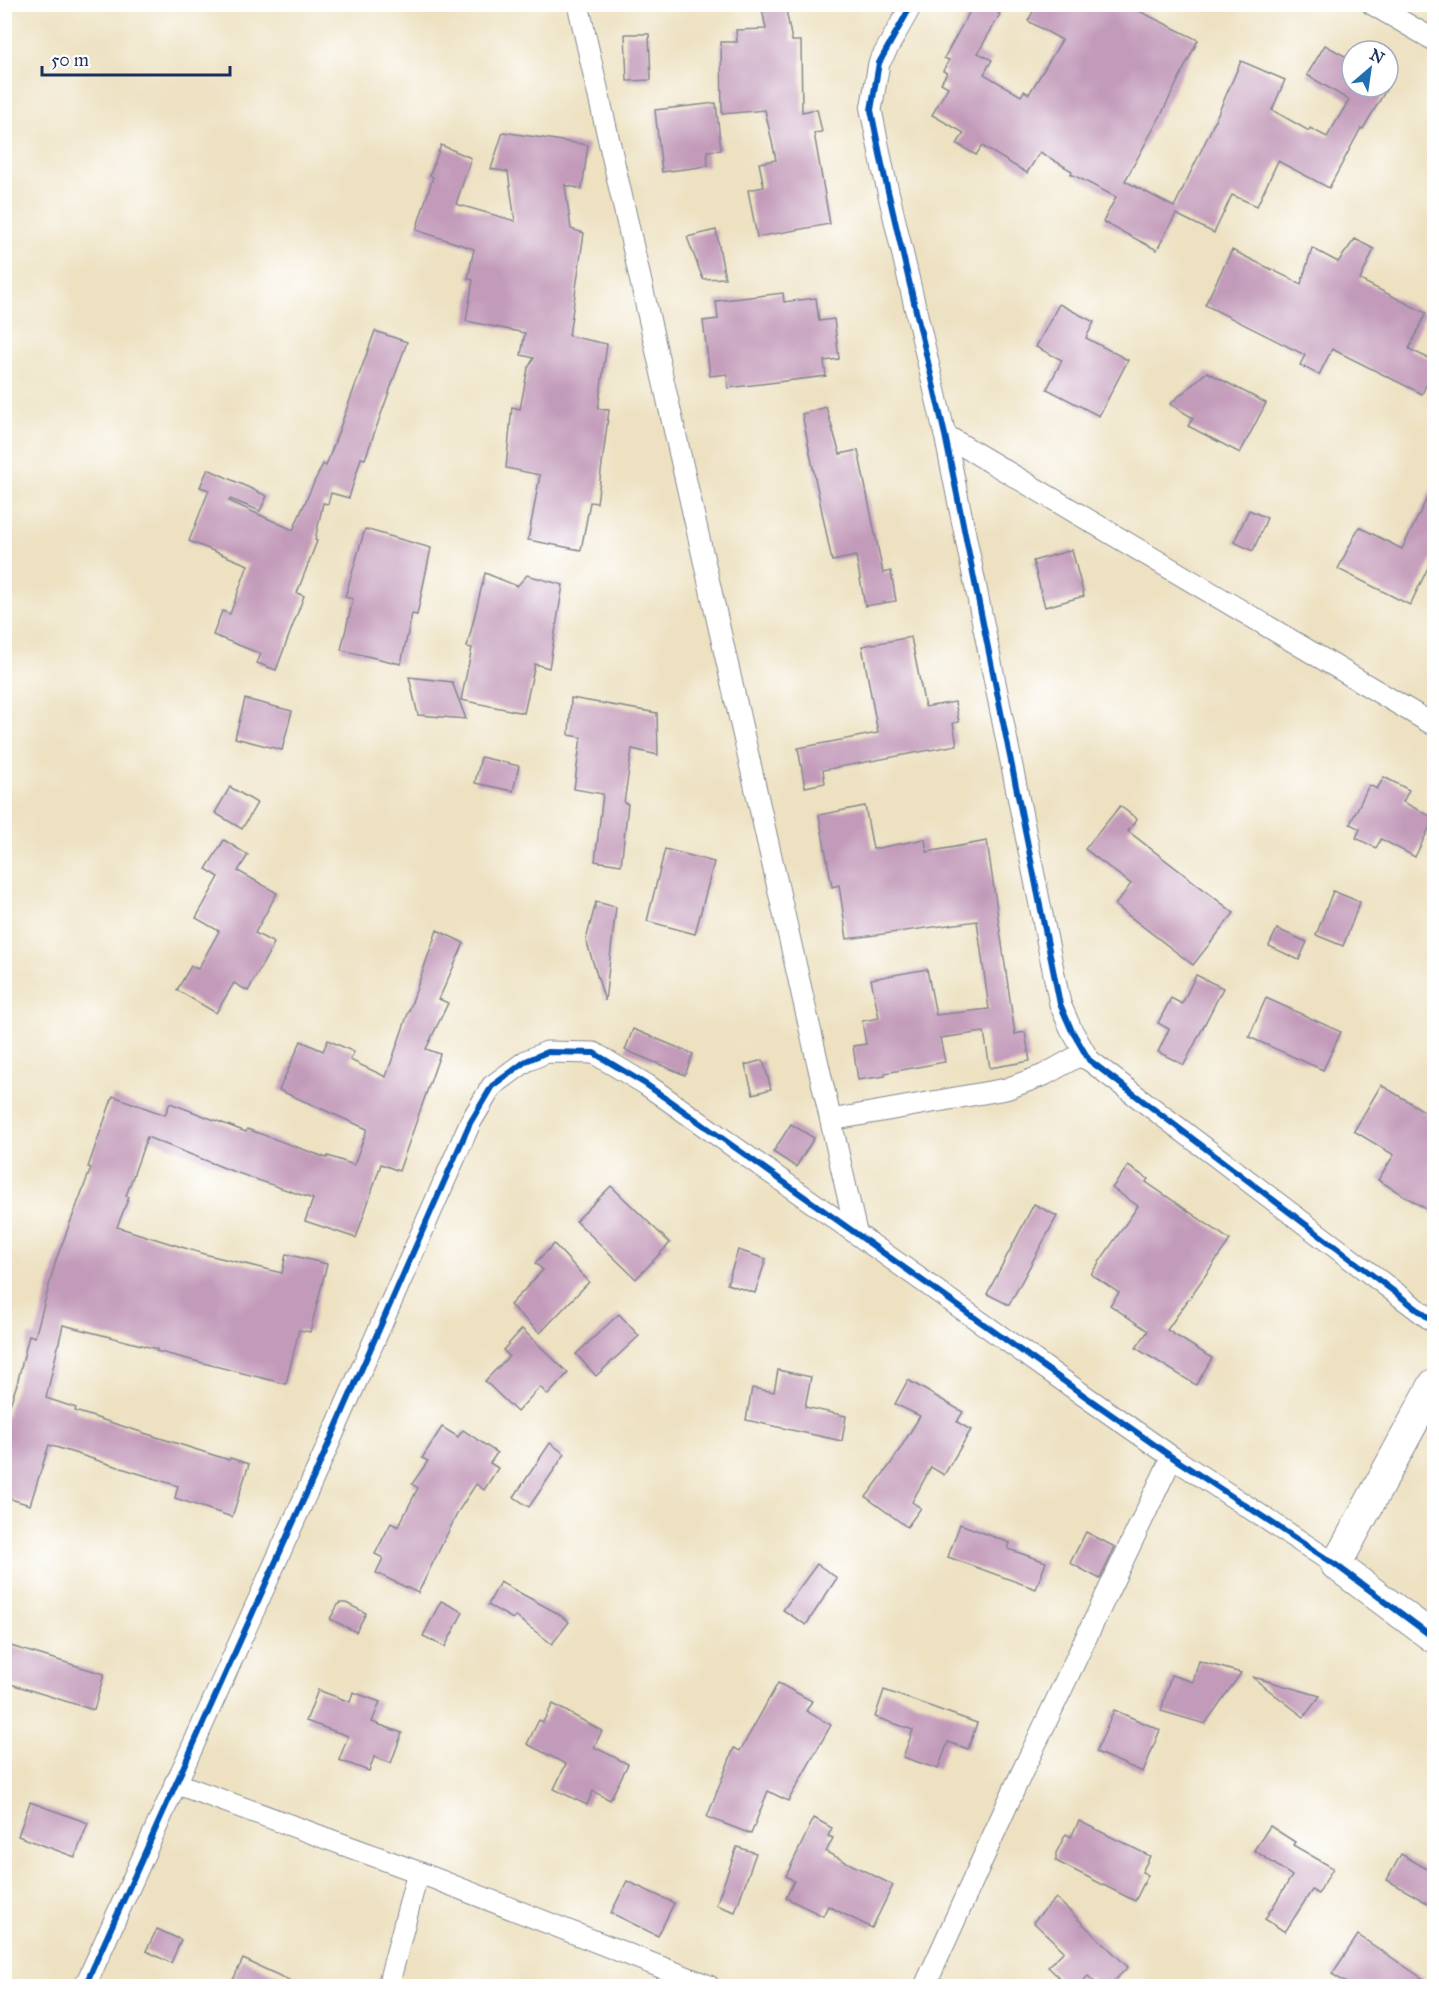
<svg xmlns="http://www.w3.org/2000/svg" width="1439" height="1991" font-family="'IM FELL Great Primer',serif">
<rect width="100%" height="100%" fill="#fff"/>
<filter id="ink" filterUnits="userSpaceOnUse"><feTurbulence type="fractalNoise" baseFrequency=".0167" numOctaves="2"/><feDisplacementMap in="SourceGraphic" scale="12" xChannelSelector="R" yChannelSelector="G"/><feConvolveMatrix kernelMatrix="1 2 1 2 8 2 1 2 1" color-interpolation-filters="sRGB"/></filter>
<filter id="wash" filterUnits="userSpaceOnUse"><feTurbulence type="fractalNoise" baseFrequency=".008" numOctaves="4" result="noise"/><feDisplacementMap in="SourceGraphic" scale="24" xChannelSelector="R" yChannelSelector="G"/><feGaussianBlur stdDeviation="1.35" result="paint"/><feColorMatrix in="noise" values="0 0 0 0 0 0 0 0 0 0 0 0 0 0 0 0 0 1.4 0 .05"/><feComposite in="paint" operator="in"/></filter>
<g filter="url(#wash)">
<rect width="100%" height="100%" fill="#ede1c1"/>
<g id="blocks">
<!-- building -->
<g fill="#c39bba">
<polygon points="761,4 785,4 792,41 801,41 802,112 817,109 822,132 814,133 830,224 757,237 748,190 764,187 759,163 776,160 765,110 722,114 721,42 737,42 736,30 766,29"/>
<polygon points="974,4 984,4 1000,14 978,53 992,60 984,74 1021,96 1024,91 1029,94 1062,40 1028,21 1037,4 1143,4 1139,11 1198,40 1161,115 1125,181 1174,207 1210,132 1241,61 1285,80 1272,110 1309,131 1310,128 1327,137 1349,100 1307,75 1325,45 1352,60 1352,87 1388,87 1388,82 1390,83 1363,129 1361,128 1329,188 1278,161 1257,206 1232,195 1214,233 1176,214 1157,250 1103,222 1116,197 1071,174 1072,171 1040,152 1027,173 982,146 976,155 957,144 964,133 932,115 948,87 941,83 947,73 943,71 949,60 944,58"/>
<polygon points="625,34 649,34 651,80 627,81"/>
<polygon points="716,103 721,150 707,151 708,166 662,172 655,110"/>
<polygon points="503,132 588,145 582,189 565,185 571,229 584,233 569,336 607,344 598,409 609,410 597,503 590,502 581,550 528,540 540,475 506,468 512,407 520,409 528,368 534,358 521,355 525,333 466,321 473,280 468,278 474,249 416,230 433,177 430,175 441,145 471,158 456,204 515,221 508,172 491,169"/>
<polygon points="716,230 725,278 703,279 687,237"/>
<polygon points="1355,239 1374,249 1360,280 1426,313 1409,349 1434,361 1434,368 1422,394 1332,349 1319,375 1300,365 1305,355 1205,305 1232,250 1301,284 1312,248 1338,262"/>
<polygon points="783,293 784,302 816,298 819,321 834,319 839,359 824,361 826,376 728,388 727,374 710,376 703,321 718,319 716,301"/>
<polygon points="1059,304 1094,322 1086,338 1128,360 1099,416 1047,389 1062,360 1036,347"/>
<polygon points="375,331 407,342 365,459 361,458 349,498 331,493 328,504 323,503 315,540 317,541 297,593 304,596 276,670 257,663 261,654 213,635 222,611 230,614 248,565 189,541 209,490 200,487 208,469 267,496 260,511 230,499 229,501 293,530 315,480 323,464 326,466"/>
<polygon points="1207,372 1266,403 1240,453 1188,426 1193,418 1170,404"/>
<polygon points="826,407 840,454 858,450 883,573 891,571 896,601 865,606 856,556 832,561 802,414"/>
<polygon points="1434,484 1434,555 1410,605 1338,569 1359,527 1402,549"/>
<polygon points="1249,510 1267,518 1253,551 1234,542"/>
<polygon points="365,529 431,548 417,615 412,614 401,664 341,650 353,599 345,597"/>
<polygon points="1072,550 1084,596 1045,607 1033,561"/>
<polygon points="485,573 517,586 527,575 563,585 549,668 535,664 524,713 461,700 472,648 467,647"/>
<polygon points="911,637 925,707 955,702 959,722 953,723 957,745 823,770 825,783 805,787 798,748 878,733 862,646"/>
<polygon points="409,677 452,682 466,719 418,715"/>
<polygon points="571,698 657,713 658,755 632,749 624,803 628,804 621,865 595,861 603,794 574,789 581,737 569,735"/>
<polygon points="245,699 292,711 282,750 235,738"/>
<polygon points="481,757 519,766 513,791 475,783"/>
<polygon points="1384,777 1409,790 1403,802 1434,818 1415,857 1381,839 1376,848 1356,838 1360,829 1350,824 1369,785 1377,789"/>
<polygon points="230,787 257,803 242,829 215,813"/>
<polygon points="865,806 873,849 925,839 927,852 987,841 1015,1034 1025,1032 1030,1061 990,1068 984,1032 940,1038 945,1062 885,1073 885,1076 858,1080 853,1046 866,1044 862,1021 879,1018 871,979 927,969 936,1015 989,1009 977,921 847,939 839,885 832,887 819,815"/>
<polygon points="1120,806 1137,819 1128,831 1234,913 1193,965 1115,905 1131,884 1085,849"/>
<polygon points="224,840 248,855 238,871 277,893 255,933 274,943 248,991 234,983 216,1013 177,990 191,966 198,969 219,931 196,918 219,877 206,869"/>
<polygon points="665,849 714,862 695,934 647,921"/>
<polygon points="1333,891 1360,902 1343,946 1316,935"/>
<polygon points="596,902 616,907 605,1001 586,940"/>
<polygon points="1277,929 1307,942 1299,960 1269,946"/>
<polygon points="437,930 464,943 439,999 448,1003 426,1049 440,1054 399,1171 381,1164 356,1238 305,1221 313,1199 232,1171 147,1137 126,1196 129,1197 117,1227 204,1254 282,1273 286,1254 327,1264 310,1332 299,1330 286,1384 156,1351 157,1349 63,1325 46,1398 76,1408 75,1411 229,1460 230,1458 249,1464 232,1517 175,1498 178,1486 49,1445 30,1505 4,1497 4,1422 17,1384 29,1335 35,1337 56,1260 91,1168 88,1167 113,1096 165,1115 170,1103 246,1132 247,1129 327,1158 328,1156 354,1165 367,1129 279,1090 301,1041 323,1051 328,1040 354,1052 350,1060 386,1077"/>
<polygon points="1196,975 1223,988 1184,1065 1158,1052 1169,1029 1158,1023 1171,998 1182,1004"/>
<polygon points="1266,998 1341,1032 1323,1070 1249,1037"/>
<polygon points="633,1029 693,1054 685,1075 625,1050"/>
<polygon points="763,1060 771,1089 753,1094 745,1065"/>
<polygon points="1381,1085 1434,1117 1434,1214 1378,1180 1394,1155 1354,1131"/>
<polygon points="791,1124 814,1138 796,1167 773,1152"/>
<polygon points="1128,1166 1148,1179 1146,1182 1230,1240 1167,1330 1212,1358 1196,1385 1136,1348 1148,1331 1110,1305 1119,1293 1091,1274 1138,1206 1112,1188"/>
<polygon points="611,1186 670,1243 636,1279 576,1221"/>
<polygon points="1034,1204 1057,1216 1009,1305 987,1294"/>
<polygon points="554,1244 589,1282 540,1333 510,1305 543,1270 535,1263"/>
<polygon points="738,1250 766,1259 755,1293 727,1284"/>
<polygon points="619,1314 639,1336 596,1376 576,1354"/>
<polygon points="522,1329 568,1373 548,1395 540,1387 517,1412 485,1381 509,1356 503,1350"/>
<polygon points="778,1370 811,1377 805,1407 846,1416 842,1441 746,1420 752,1388 774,1392"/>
<polygon points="908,1380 963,1412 957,1422 971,1430 944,1475 931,1467 912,1502 921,1508 907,1527 866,1497 892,1462 920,1416 895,1404"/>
<polygon points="442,1427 458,1437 463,1430 497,1453 490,1463 498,1468 484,1490 476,1484 459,1510 418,1593 376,1573 383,1558 375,1554 391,1523 398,1527 418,1488 412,1484 428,1461 422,1458"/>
<polygon points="550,1443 565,1454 529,1507 514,1497"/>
<polygon points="960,1524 1010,1543 1008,1549 1046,1562 1036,1589 948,1557"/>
<polygon points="1086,1532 1115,1547 1100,1579 1070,1563"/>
<polygon points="817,1564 837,1578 806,1625 783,1610"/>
<polygon points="500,1582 557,1613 569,1622 552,1644 515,1616 513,1619 488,1605"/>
<polygon points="441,1601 463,1612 445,1647 423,1636"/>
<polygon points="339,1603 346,1603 366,1613 356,1632 330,1619"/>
<polygon points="4,1644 104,1674 94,1710 4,1682"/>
<polygon points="1199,1661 1241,1673 1205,1724 1161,1711 1171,1675 1193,1682"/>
<polygon points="1253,1677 1320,1696 1304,1717 1253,1678"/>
<polygon points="778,1683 812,1701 806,1711 831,1725 788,1801 768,1791 751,1834 707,1817 734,1748 740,1751"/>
<polygon points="318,1690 350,1702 353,1692 380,1702 372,1722 402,1733 391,1763 374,1757 369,1771 339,1760 348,1736 306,1721"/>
<polygon points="884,1690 977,1723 968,1749 948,1742 938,1769 903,1757 913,1730 875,1717"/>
<polygon points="553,1704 602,1731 594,1747 628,1764 610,1800 593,1791 587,1805 554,1789 566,1764 527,1744 539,1720 543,1722"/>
<polygon points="1114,1710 1160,1730 1143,1772 1096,1752"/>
<polygon points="30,1802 88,1823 75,1857 18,1836"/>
<polygon points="814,1818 832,1828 828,1836 833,1838 826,1852 893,1885 872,1928 828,1906 823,1916 786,1898 794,1881 786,1876"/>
<polygon points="1079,1821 1150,1856 1142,1872 1148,1875 1135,1901 1056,1861 1056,1853 1066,1834 1071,1837"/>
<polygon points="1270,1826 1295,1842 1293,1845 1333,1868 1318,1894 1312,1890 1285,1932 1265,1919 1292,1876 1254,1850"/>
<polygon points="737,1847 756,1853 735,1912 716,1905"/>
<polygon points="1401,1854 1434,1873 1434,1907 1387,1880"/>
<polygon points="627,1881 674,1903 658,1936 611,1913"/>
<polygon points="1056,1898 1128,1967 1109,1986 1099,1986 1088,1976 1078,1986 1068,1986 1048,1967 1064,1951 1033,1922"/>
<polygon points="157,1929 181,1940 171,1963 146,1951"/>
<polygon points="1358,1935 1434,1986 1351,1986 1332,1974"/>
<polygon points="243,1959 302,1986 230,1986"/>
</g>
</g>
</g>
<g filter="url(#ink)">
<use href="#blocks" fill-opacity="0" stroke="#848890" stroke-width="1.5"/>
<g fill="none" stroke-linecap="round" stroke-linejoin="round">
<!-- street casing -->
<g stroke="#848890" stroke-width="23">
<g id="street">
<polyline points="578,4 856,1232"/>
<polyline points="912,4 879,63 871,110 884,174 945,435 1060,1004 1071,1029 1089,1060 1434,1322"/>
<polyline points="1372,4 1434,40"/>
<polyline points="945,435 1434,725"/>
<polyline points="831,1120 1006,1089 1044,1075 1078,1056 1089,1060"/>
<polyline points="175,1783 418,1872 709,1986"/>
<polyline points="85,1986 325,1452 470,1123 492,1086 526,1061 547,1052 594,1053 647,1085 1089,1399 1172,1457 1336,1565"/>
<polyline points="388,1986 418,1872"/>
<polyline points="925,1986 1016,1785 1172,1457"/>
</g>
</g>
<!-- secondary casing -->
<g stroke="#848890" stroke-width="32">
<polyline id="secondary" points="1434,1384 1336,1565 1434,1638"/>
</g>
<!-- street -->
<use href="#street" stroke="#fff" stroke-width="21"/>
<!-- secondary -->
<use href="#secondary" stroke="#fff" stroke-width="30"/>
<!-- cycleway casing -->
<g stroke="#fff" stroke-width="10">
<g id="cycleway">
<polyline points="912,4 879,63 871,110 884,174 945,435 1060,1004 1071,1029 1089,1060 1434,1322"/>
<polyline points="85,1986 325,1452 470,1123 492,1086 526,1061 547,1052 594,1053 647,1085 1089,1399 1172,1457 1336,1565 1434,1638"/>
</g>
</g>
<!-- cycleway -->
<use href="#cycleway" stroke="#0057b8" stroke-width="6"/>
</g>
</g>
<!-- margin -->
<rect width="1439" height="1991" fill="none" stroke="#fff" stroke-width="24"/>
<!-- north arrow -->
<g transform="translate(1370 69) rotate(29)"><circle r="28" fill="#ffffff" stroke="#a4acbf" stroke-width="1.5"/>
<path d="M0-4.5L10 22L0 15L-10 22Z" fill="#1f6fb2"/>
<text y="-9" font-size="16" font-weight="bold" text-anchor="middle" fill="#1b2f5e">N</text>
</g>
<!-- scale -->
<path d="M42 66v9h188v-9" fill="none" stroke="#1b2f5e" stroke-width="3"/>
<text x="51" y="66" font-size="18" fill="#1b2f5e" stroke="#ffffff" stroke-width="4.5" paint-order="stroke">50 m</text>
</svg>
